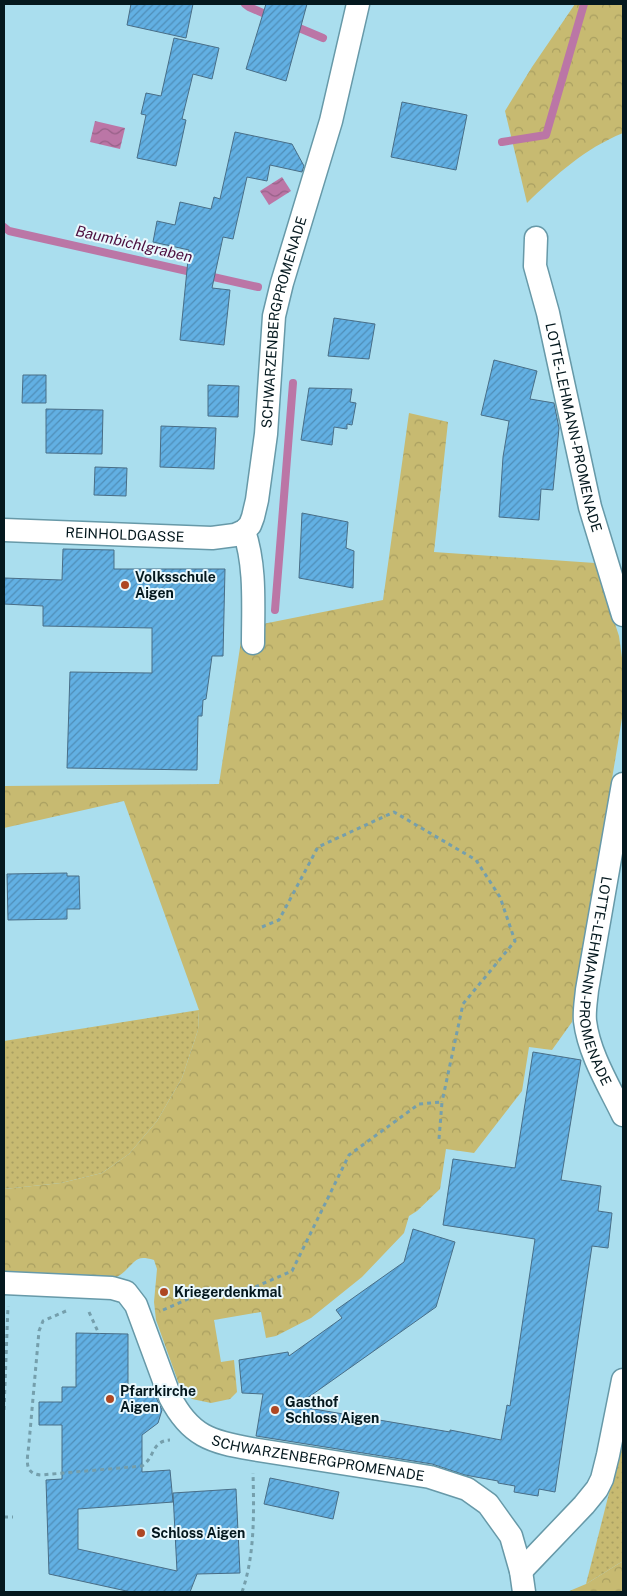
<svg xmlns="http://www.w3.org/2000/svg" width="627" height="1596" font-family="'Public Sans',sans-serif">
<defs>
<pattern id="grass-dots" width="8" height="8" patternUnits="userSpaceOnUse" patternTransform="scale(1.25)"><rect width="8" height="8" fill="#c7ba71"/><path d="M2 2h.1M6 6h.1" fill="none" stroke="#a99f61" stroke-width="1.8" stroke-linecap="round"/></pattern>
<pattern id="forest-crowns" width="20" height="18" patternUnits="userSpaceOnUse" patternTransform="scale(1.25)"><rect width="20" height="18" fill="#c7ba71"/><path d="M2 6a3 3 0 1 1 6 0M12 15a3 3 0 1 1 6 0" fill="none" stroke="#a99f61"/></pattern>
<pattern id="water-waves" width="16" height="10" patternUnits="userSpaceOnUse" patternTransform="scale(1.25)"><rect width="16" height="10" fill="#bb76a6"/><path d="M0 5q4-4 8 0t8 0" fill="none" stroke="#966087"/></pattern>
<pattern id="building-hatch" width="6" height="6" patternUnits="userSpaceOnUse" patternTransform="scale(1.25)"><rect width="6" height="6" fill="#62b0e3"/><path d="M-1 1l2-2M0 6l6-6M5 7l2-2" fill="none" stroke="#4f8eb7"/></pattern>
</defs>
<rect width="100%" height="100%" fill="#aadeee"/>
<!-- grass -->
<g fill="url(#grass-dots)">
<polygon points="199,1010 198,1030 182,1078 157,1121 129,1154 102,1173 61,1183 4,1189 4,1041"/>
<polygon points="623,1438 623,1561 586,1584"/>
</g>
<!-- forest -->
<g fill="url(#forest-crowns)">
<path d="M575 4H623V133C584 149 557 174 527 203L505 111 532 67Z"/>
<path d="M409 413 448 422 434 552 595 563 619 636 623 665V712L572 1022 552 1050 529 1047 522 1091 474 1153 446 1149 440 1189 417 1211 409 1216 404 1233 362 1277 311 1318 276 1336 266 1338 261 1312 214 1320 221 1362 234 1360 237 1392 230 1399 211 1403 192 1399 180 1387 156 1320 154 1302 157 1269 154 1260C136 1255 137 1260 125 1271 121 1275 116 1277 111 1280L4 1274V1189L61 1183 102 1173 129 1154 157 1121 182 1078 198 1030 199 1010 124 801 4 828V786L219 784 243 628 383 600Z"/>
<polygon points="623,1561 623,1592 567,1592 586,1584"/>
</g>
<!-- water -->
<g fill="url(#water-waves)">
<polygon points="95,121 125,128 120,149 90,142"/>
<polygon points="282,177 291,191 269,205 260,191"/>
</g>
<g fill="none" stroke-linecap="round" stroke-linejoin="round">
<!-- stream -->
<g stroke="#bb76a6" stroke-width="8">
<polyline points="245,4 249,7 272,17"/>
<polyline points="292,25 323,38"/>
<polyline points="502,142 546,135 584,4"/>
<polyline points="4,227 9,231 258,287"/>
<polyline points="275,610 293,383"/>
</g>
</g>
<!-- building -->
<g fill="url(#building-hatch)" stroke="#496e87">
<polygon points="131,4 193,4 186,38 127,25"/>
<polygon points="266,4 307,4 286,81 246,69"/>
<polygon points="174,38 219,48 212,79 193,74 182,119 186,120 176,166 137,158 146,115 141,114 146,93 161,96"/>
<polygon points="402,102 467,115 456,170 391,157"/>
<polygon points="235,132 292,144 304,166 302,172 270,165 267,181 247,177 233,239 223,237 212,288 230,290 224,345 180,340 189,250 153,242 157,221 175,225 180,202 211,209 214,197 220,199"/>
<polygon points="334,318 375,324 369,359 328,356"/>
<polygon points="494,360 537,371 530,399 554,403 559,428 553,490 541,489 539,520 499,517 503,457 509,421 481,415"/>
<polygon points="23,375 46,375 46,403 22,403"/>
<polygon points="208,385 239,386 238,417 208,416"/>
<polygon points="309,388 352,389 350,402 356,403 352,425 347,424 347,429 334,427 332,445 301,440"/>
<polygon points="46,409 103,410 102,454 46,453"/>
<polygon points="161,426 216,428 214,469 160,467"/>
<polygon points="95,467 127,468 126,496 94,495"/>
<polygon points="302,513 348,522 346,548 354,551 353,588 299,578"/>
<polygon points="63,549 114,550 114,569 225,569 223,656 212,656 206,699 203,700 202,716 198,716 197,770 67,768 70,672 152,673 152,628 43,626 43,606 4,604 4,578 62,580"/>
<polygon points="67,873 67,876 79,876 80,909 67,909 67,919 8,920 7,874"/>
<polygon points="533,1052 581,1060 561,1180 601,1186 598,1211 612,1213 608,1248 592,1246 555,1492 539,1489 538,1496 514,1492 515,1486 498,1483 498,1481 465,1475 432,1464 256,1436 263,1394 242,1393 239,1360 288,1352 289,1356 342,1318 336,1310 404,1262 413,1229 455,1242 436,1307 296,1406 450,1432 450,1430 501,1440 507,1405 510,1406 535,1239 443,1225 453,1159 515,1168"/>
<polygon points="76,1333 128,1334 128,1386 145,1389 152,1392 155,1395 162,1410 158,1423 142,1435 142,1472 170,1470 173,1502 78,1509 78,1549 177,1571 173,1493 236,1489 240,1573 197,1574 190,1592 131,1592 49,1574 46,1480 62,1479 62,1425 39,1425 39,1402 62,1402 62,1387 76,1387"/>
<polygon points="270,1478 339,1492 333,1519 264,1504"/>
</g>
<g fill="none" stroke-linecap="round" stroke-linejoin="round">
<!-- minor casing -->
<g stroke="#6799a8" stroke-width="25">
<g id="minor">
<path id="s1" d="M536 238 535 266 548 313 590 507 623 615"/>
<path id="s2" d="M4 530 212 538 235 535 244 531 250 525 253 517 257 500 266 434 274 316 282 283 331 121 358 4"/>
<path d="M244 531C256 566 253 606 253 643"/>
<path id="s3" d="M623 784 587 990C586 1001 584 1011 585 1021 589 1054 609 1086 623 1115"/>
<path id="s4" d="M4 1283 112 1288 126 1292 136 1305 170 1397C190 1436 211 1442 252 1449L430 1477 467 1489 488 1504 511 1536 521 1571 524 1592"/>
<polyline points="521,1571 584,1505 597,1489 602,1479 608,1455 623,1380"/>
</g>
</g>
<!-- path -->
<g stroke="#759fac" stroke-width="3" stroke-dasharray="4 4" stroke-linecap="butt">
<polyline points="262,927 279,920 318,847 394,812 476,860 500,897 515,941 463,1004 442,1102"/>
<polyline points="163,1310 197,1295 255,1287 292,1271 349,1155 419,1104 442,1102 439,1139"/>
<path d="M66 1311 43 1321 39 1331 29 1443C28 1457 22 1474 41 1475L142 1466C155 1458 151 1441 170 1440"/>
<polyline points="89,1312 99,1334"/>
<polyline points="4,1410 8,1306"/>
<polyline points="4,1517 13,1517"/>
<path d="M242 1592C255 1555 254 1512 253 1473"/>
</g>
<!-- minor -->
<use href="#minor" stroke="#fff" stroke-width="22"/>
</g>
<!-- markers -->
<g fill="#ae4723" stroke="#e9f8fd" stroke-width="2">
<circle cx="125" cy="585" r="5"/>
<circle cx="164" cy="1292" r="5"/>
<circle cx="110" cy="1399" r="5"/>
<circle cx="275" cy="1410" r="5"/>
<circle cx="141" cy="1533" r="5"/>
</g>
<g text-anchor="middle" stroke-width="4" stroke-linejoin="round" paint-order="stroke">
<!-- street labels -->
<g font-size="14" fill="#04181e" stroke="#e9f8fd">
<text dy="5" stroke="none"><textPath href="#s2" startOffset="456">SCHWARZENBERGPROMENADE</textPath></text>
<text dy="5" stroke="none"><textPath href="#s1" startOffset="194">LOTTE-LEHMANN-PROMENADE</textPath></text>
<text dy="5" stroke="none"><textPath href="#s2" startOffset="121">REINHOLDGASSE</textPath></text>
<text dy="5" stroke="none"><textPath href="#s3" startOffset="201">LOTTE-LEHMANN-PROMENADE</textPath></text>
<text dy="5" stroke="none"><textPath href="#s4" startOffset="406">SCHWARZENBERGPROMENADE</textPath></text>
</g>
<!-- poi labels -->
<g font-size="14" font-weight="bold" fill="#04181e" stroke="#e9f8fd" text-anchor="start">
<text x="135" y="582">Volksschule<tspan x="135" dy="16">Aigen</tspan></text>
<text x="174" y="1297">Kriegerdenkmal</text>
<text x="120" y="1396">Pfarrkirche<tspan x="120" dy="16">Aigen</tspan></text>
<text x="285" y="1407">Gasthof<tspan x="285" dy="16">Schloss Aigen</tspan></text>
<text x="151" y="1538">Schloss Aigen</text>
</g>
<!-- water labels -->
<g font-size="15" font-style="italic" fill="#4b0c3d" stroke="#e9f8fd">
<text transform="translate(134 244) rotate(13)" y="5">Baumbichlgraben</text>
</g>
</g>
<!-- border -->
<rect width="627" height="1596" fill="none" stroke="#04181e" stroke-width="10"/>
</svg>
